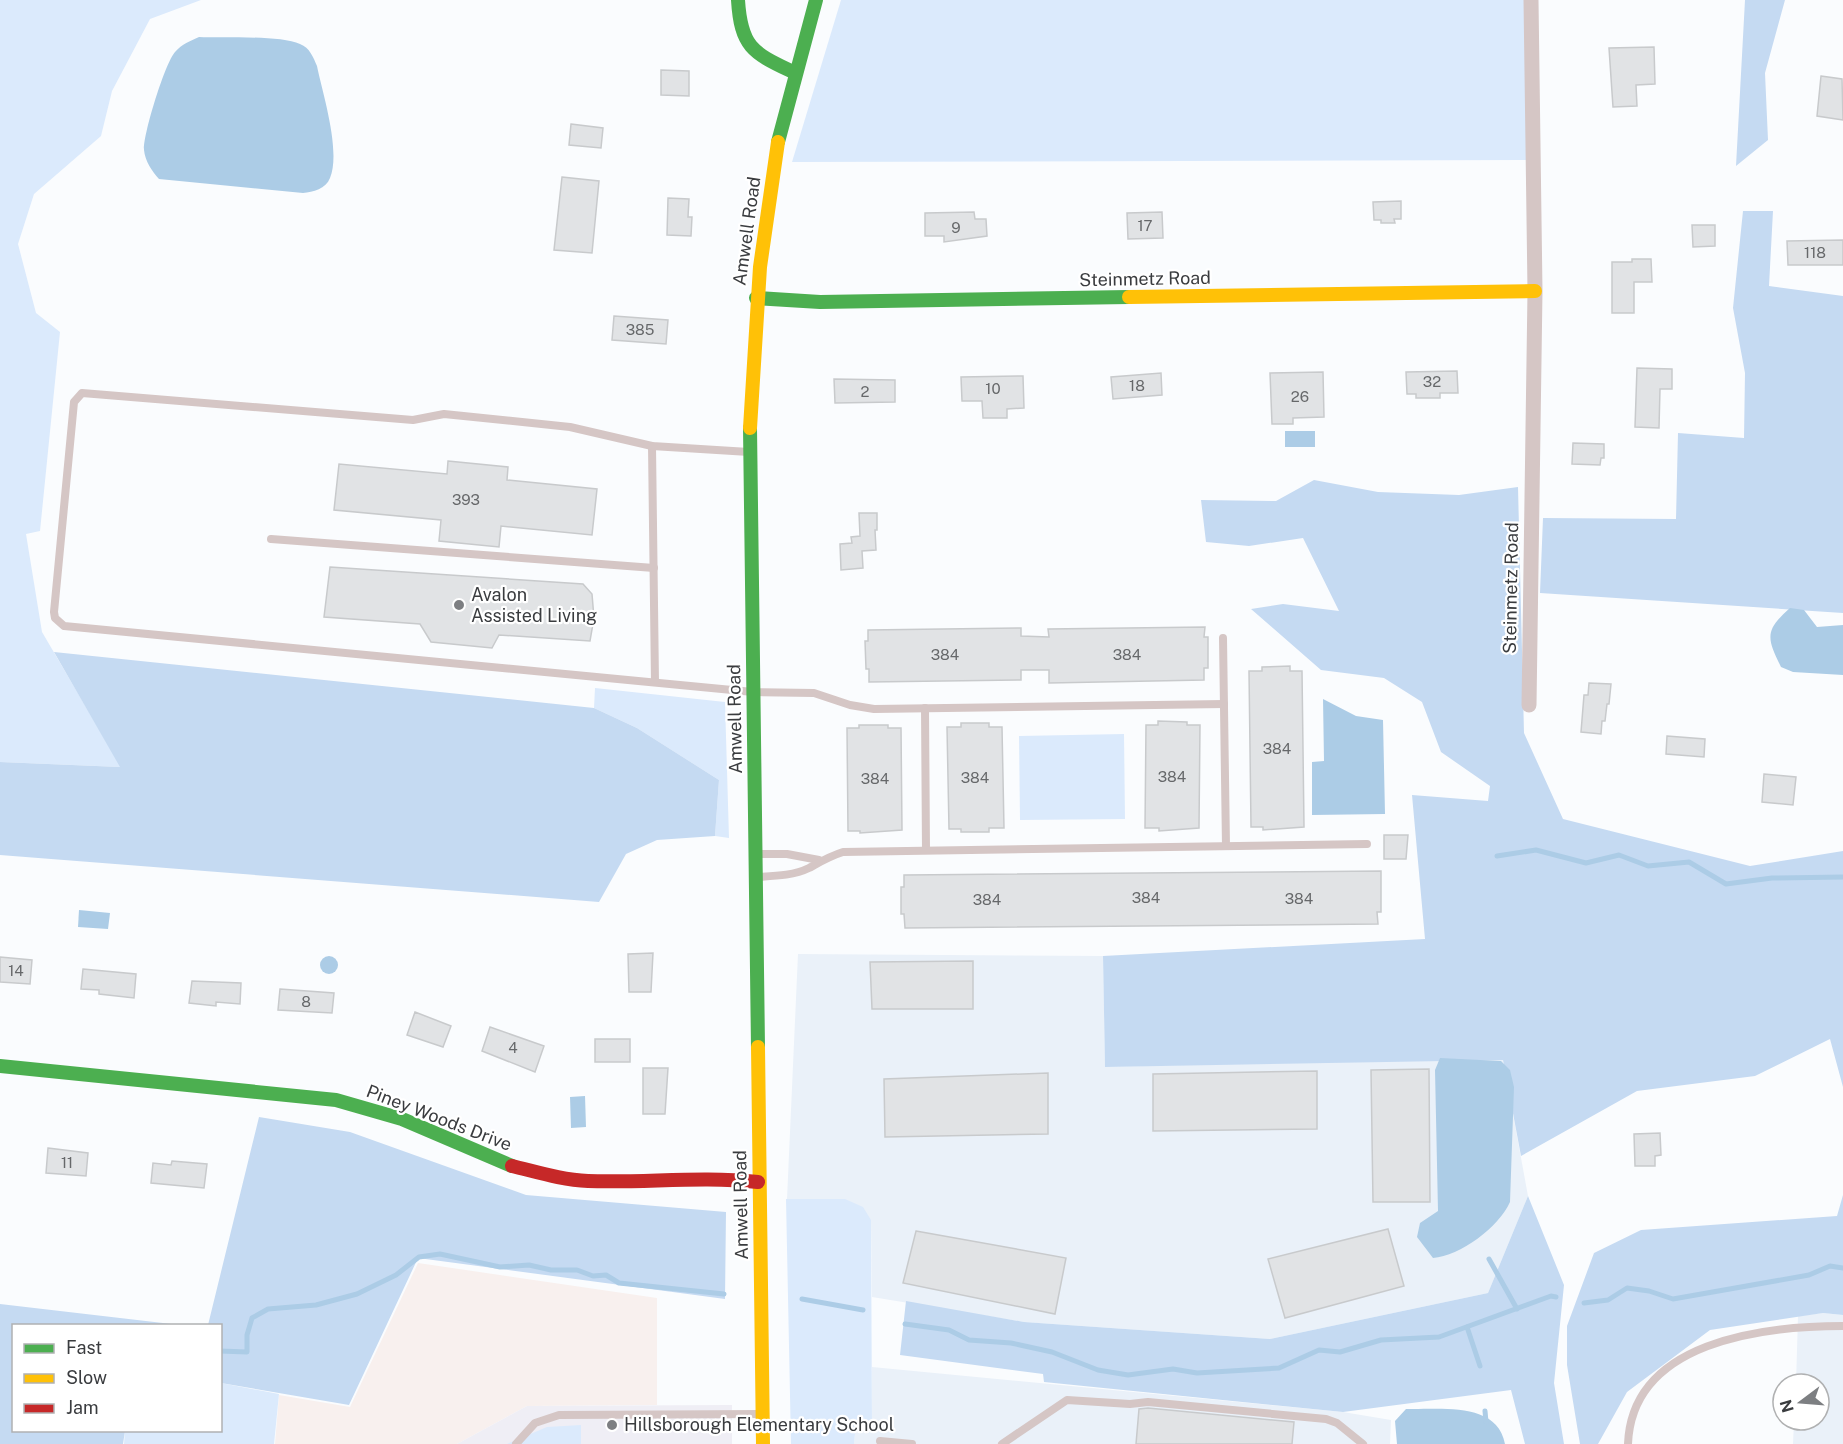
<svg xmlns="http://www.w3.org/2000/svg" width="1843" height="1444" font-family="'Public Sans',sans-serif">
<rect width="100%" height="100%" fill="#fafcfe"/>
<!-- built -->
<g fill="#eaf1f9">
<polygon points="798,954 1103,956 1105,1067 1416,1059 1503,1060 1528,1196 1488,1293 1270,1339 1024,1322 872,1297 871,1220 787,1199"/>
<polygon points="1823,1313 1843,1315 1843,1444 1793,1444 1794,1420 1819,1420 1819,1384 1796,1384 1798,1316"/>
<polygon points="872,1367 1343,1412 1391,1420 1390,1444 854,1444 856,1424 872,1425"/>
</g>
<!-- industrial -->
<polygon fill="#f8f0ee" points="418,1263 657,1298 657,1405 527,1406 457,1444 275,1444 279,1395 350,1407"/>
<!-- education -->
<polygon fill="#efeef5" points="732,1405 732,1444 457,1444 527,1406"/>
<!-- green -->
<g fill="#dbeafc">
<polygon points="0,0 201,0 150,19 112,91 101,136 34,194 18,244 36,313 60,332 40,531 26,534 42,632 121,767 0,762"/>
<polygon points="841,0 1532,0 1535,160 792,162"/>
<polygon points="595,688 725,702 729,838 715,836 719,780 637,728 594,708"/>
<polygon points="1124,734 1125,819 1020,820 1019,736"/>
<polygon points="786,1199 845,1199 863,1207 871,1220 872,1426 856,1424 854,1444 791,1444"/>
<polygon points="221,1383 279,1394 274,1444 124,1444 125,1431 220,1430"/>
<polygon points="581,1425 581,1444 507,1444 547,1427"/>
</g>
<!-- forest -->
<g fill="#c5daf2">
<polygon points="1745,0 1785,0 1765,73 1768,140 1736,166"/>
<polygon points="1743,211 1773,211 1769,286 1843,296 1843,613 1540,593 1543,518 1676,519 1678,433 1744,438 1745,373 1733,308"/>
<polygon points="1314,480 1378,492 1459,495 1518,487 1524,733 1563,819 1750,866 1843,851 1843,1087 1830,1039 1755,1076 1637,1091 1521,1156 1503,1060 1105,1067 1103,956 1425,939 1412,795 1488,801 1490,786 1441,752 1422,702 1384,678 1321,670 1251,609 1283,604 1339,611 1303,538 1249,546 1206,542 1201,500 1276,501"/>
<polygon points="54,652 594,708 637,728 719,780 715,836 657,840 626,854 599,902 0,855 0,762 120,767"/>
<polygon points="259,1117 350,1132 526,1195 726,1212 725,1299 418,1258 349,1405 221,1383 220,1326 208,1325"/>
<polygon points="1843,1195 1843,1315 1823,1313 1710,1330 1627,1392 1598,1444 1580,1444 1567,1365 1567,1326 1594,1253 1641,1230 1837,1216"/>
<polygon points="1528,1196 1564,1285 1554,1383 1564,1444 1525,1444 1511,1390 1343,1412 1044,1382 1043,1374 900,1355 906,1301 1024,1322 1270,1339 1488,1293"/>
<polygon points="0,1304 180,1325 14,1326 14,1430 125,1431 123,1444 0,1444"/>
</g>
<!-- water -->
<g fill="#accce6">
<path d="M199 37C223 38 280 35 300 44 310 48 313 57 317 66 323 95 341 151 330 178 326 189 313 192 303 193L159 179C152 171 145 161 144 150 143 135 165 63 175 52 182 44 190 41 199 37Z"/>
<rect x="1285" y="431" width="30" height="16"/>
<path d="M1790 608 1804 610 1817 627 1843 625V675L1793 672 1781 667C1767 638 1764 631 1790 608Z"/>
<polygon points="1323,699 1356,716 1383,720 1385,814 1312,815 1312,762 1324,761"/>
<polygon points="79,910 110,913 108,929 78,927"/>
<circle cx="329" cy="965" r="9"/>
<path d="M1440 1058 1501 1061 1510 1070 1514 1087 1510 1202C1499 1227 1460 1256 1433 1258L1417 1237 1420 1223 1438 1211 1435 1070Z"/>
<polygon points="585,1096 586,1127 571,1128 570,1097"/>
<path d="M1406 1409C1440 1410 1497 1401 1505 1444H1397L1395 1421Z"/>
</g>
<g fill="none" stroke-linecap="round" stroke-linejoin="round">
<!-- stream -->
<g stroke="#accce6" stroke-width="5">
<polyline points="1497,856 1536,850 1586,863 1619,855 1648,866 1689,862 1726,884 1772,878 1843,877"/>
<polyline points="1489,1259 1517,1309"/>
<polyline points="802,1299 863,1310"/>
<polyline points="1584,1303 1608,1300 1627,1288 1649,1291 1673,1299 1809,1275 1830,1266 1843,1268"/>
<polyline points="905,1324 949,1330 969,1340 1011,1343 1052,1352 1098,1370 1128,1375 1173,1369 1197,1373 1279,1368 1319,1350 1340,1352 1381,1340 1439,1337 1551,1296 1556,1297"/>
<polyline points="1467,1327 1480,1366"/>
<polyline points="220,1351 247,1352 247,1335 252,1318 268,1309 316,1305 357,1294 396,1275 419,1257 440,1254 500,1267 529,1265 551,1270 577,1270 593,1276 606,1275 619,1283 724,1294"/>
<polyline points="1485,1411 1486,1422"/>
</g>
</g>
<!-- building -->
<g fill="#e1e3e5" stroke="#c8cacc" stroke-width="1.5">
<polygon points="1654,47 1655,84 1636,85 1637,106 1613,107 1609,48"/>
<polygon points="661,70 689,71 689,96 661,95"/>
<polygon points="1821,76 1842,79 1843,120 1817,116"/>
<polygon points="571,124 603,128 601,148 569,145"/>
<polygon points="562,177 599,181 592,253 554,250"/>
<polygon points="668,198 689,199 688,217 692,217 691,236 667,235"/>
<polygon points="1401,201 1401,219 1394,219 1395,223 1381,223 1381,220 1374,220 1373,202"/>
<polygon points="974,212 975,219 986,219 987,236 944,242 944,236 925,236 925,213"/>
<polygon points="1162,212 1163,238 1128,239 1127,213"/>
<polygon points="1692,225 1715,225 1715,246 1693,247"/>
<polygon points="1843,240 1843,265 1788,265 1787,241"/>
<polygon points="1632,259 1651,259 1652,282 1634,282 1634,313 1612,313 1612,262 1632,262"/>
<polygon points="614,316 668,320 666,344 612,340"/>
<polygon points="1637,368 1672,369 1672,389 1660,389 1659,428 1635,427"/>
<polygon points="1457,371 1458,393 1440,393 1440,398 1416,398 1416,394 1407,394 1406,372"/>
<polygon points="1323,372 1324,417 1293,418 1293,424 1272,424 1270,373"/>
<polygon points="1161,373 1162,395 1113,399 1111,377"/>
<polygon points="1023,376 1024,408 1007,409 1007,418 983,418 982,401 962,401 961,377"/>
<polygon points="834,379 895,380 895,402 835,403"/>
<polygon points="1573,443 1604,444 1604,458 1601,458 1600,465 1572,464"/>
<polygon points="448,461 508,467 507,480 597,489 592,535 501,526 499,547 439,541 441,520 334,510 339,464 447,474"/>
<polygon points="859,513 877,513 877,530 875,530 876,550 862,551 863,568 841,570 840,544 852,543 851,537 860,536"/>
<polygon points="330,567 583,584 592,594 594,618 590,641 499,635 492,648 431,642 420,624 324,617"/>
<polygon points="1205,627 1204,637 1208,637 1208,668 1204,668 1204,680 1049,683 1049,670 1021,670 1021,680 869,682 869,669 866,669 865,641 868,641 868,630 1021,628 1021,636 1049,637 1048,629"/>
<polygon points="1290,666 1290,671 1302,671 1304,827 1263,830 1263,827 1251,827 1249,671 1262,671 1262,667"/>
<polygon points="1589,683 1611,684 1609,704 1607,704 1605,721 1602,721 1601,734 1581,732 1584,695 1588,695"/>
<polygon points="1158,721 1187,722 1187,725 1200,725 1199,828 1159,831 1159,828 1145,828 1146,725 1158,725"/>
<polygon points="961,723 989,723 989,727 1002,727 1004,828 989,828 989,832 961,832 961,829 949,829 947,727 961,727"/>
<polygon points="859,725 888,725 888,728 901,728 902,830 860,833 860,831 848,831 847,728 859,728"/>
<polygon points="1667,736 1705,739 1704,757 1666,754"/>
<polygon points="1764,774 1796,777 1793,805 1762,802"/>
<polygon points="1384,835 1408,835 1406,859 1384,859"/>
<polygon points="1381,871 1381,912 1377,912 1378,924 905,928 904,914 901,914 901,887 904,887 904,875"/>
<polygon points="653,953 651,992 629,992 628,954"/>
<polygon points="0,957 32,960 30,984 0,982"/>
<polygon points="973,961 973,1009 872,1009 870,962"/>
<polygon points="83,969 136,974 134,998 99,994 99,990 81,989"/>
<polygon points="192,981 241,983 240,1004 216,1002 216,1006 189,1003"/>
<polygon points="280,989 334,993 332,1013 278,1010"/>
<polygon points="415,1012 451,1026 443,1047 407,1035"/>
<polygon points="490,1027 544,1046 535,1072 482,1051"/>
<rect x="595" y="1039" width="35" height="23"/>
<polygon points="643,1068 668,1068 665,1114 643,1114"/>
<polygon points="1429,1069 1430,1202 1373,1202 1371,1070"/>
<polygon points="1317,1071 1317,1129 1153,1131 1153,1074"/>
<polygon points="1048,1073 1048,1134 885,1137 884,1079"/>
<polygon points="1660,1133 1661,1155 1655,1156 1655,1166 1635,1166 1634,1134"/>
<polygon points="48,1148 88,1153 86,1176 46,1173"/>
<polygon points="172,1161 207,1164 204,1188 151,1183 153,1163 171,1165"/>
<polygon points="1388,1229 1404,1286 1285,1318 1268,1259"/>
<polygon points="916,1231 1066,1258 1055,1314 903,1283"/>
<polygon points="1148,1408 1294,1422 1292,1444 1136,1444 1139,1409"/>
</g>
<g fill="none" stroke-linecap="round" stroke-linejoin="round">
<!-- lane -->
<g stroke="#d5c6c5" stroke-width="8">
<polyline points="652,446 655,682"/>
<polyline points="749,452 652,446 570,427 444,414 413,420 82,393 74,402 54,612 55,618 64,626 753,692 814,693 850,705 874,709 1224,704"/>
<polyline points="271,539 654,568"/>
<polyline points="1223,638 1226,846"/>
<polyline points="925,708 926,850"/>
<polyline points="758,854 787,854 819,860"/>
<path d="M756 877C773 876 793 876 809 868 820 862 830 856 843 852L1367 844"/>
<polyline points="880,1441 912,1444"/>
<polyline points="516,1444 535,1423 559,1415 762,1414"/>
<polyline points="1002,1444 1067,1400 1130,1404 1148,1402 1326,1419 1337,1423 1363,1444"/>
<path d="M1628 1444C1632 1341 1763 1326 1843 1326"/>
</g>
<!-- street -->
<polyline stroke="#d5c6c5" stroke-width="15" points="1529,705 1535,291 1531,0"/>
<!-- fast -->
<g stroke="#4caf50" stroke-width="14">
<path d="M738 0C741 49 754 53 795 73"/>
<polyline points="778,142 816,0"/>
<polyline points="756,298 820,302 1129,297"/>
<polyline points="750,428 758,1047"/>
<polyline points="0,1066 336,1100 402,1119 512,1166"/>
</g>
<!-- slow -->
<g stroke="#ffc107" stroke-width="14">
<polyline points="1129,297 1535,291"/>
<polyline points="750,428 760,267 778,142"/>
<polyline points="758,1047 763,1444"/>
</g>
<!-- jam -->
<path stroke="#c62828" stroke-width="14" d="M512 1166C537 1172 562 1180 588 1181 645 1183 701 1176 758 1182"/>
</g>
<!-- markers -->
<g fill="#7d7f82" stroke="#fff" stroke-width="2">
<circle cx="459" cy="605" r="6"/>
<circle cx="612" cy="1425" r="6"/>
</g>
<g text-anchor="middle" stroke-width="4.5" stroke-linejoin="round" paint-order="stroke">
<!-- number labels -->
<g font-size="15" fill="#66686a">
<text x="1145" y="231">17</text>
<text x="956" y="233">9</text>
<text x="1815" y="258">118</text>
<text x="640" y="335">385</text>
<text x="1432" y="387">32</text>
<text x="1137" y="391">18</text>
<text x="993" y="394">10</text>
<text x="865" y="397">2</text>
<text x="1300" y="402">26</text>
<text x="466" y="505">393</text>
<text x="945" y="660">384</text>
<text x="1127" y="660">384</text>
<text x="1277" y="754">384</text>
<text x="1172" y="782">384</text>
<text x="975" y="783">384</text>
<text x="875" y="784">384</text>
<text x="1146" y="903">384</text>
<text x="1299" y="904">384</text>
<text x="987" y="905">384</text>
<text x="16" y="976">14</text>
<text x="306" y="1007">8</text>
<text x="513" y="1053">4</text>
<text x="67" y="1168">11</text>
</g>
<!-- street labels -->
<g font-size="18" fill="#3a3c3f" stroke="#fff">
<text transform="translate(747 231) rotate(-82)" y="6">Amwell Road</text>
<text transform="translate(1145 279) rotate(-1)" y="6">Steinmetz Road</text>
<text transform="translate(1511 588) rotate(-89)" y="6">Steinmetz Road</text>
<text transform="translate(735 719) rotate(-91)" y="6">Amwell Road</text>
<text transform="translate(439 1118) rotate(21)" y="6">Piney Woods Drive</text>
<text transform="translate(741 1205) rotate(-91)" y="6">Amwell Road</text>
</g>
<!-- poi labels -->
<g font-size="18" fill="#3a3c3f" stroke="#fff" text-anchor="start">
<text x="471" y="601">Avalon<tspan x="471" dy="21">Assisted Living</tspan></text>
<text x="624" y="1431">Hillsborough Elementary School</text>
</g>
</g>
<!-- legend -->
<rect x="12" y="1324" width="210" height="108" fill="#ffffff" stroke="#b0b1b2" stroke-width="1.5"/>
<rect x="24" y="1344" width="30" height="9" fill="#4caf50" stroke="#b0b1b2" stroke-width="1.5"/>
<text x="66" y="1354" font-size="18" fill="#3a3c3f">Fast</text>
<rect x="24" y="1374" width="30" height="9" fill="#ffc107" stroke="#b0b1b2" stroke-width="1.5"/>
<text x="66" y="1384" font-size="18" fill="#3a3c3f">Slow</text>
<rect x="24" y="1404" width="30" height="9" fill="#c62828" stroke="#b0b1b2" stroke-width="1.5"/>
<text x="66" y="1414" font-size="18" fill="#3a3c3f">Jam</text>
<!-- north arrow -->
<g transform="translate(1801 1402) rotate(254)"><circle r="28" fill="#ffffff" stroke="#b0b1b2" stroke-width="1.5"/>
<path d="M0-4.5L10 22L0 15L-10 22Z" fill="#7d7f82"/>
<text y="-9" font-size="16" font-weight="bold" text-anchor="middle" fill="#3a3c3f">N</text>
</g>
</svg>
